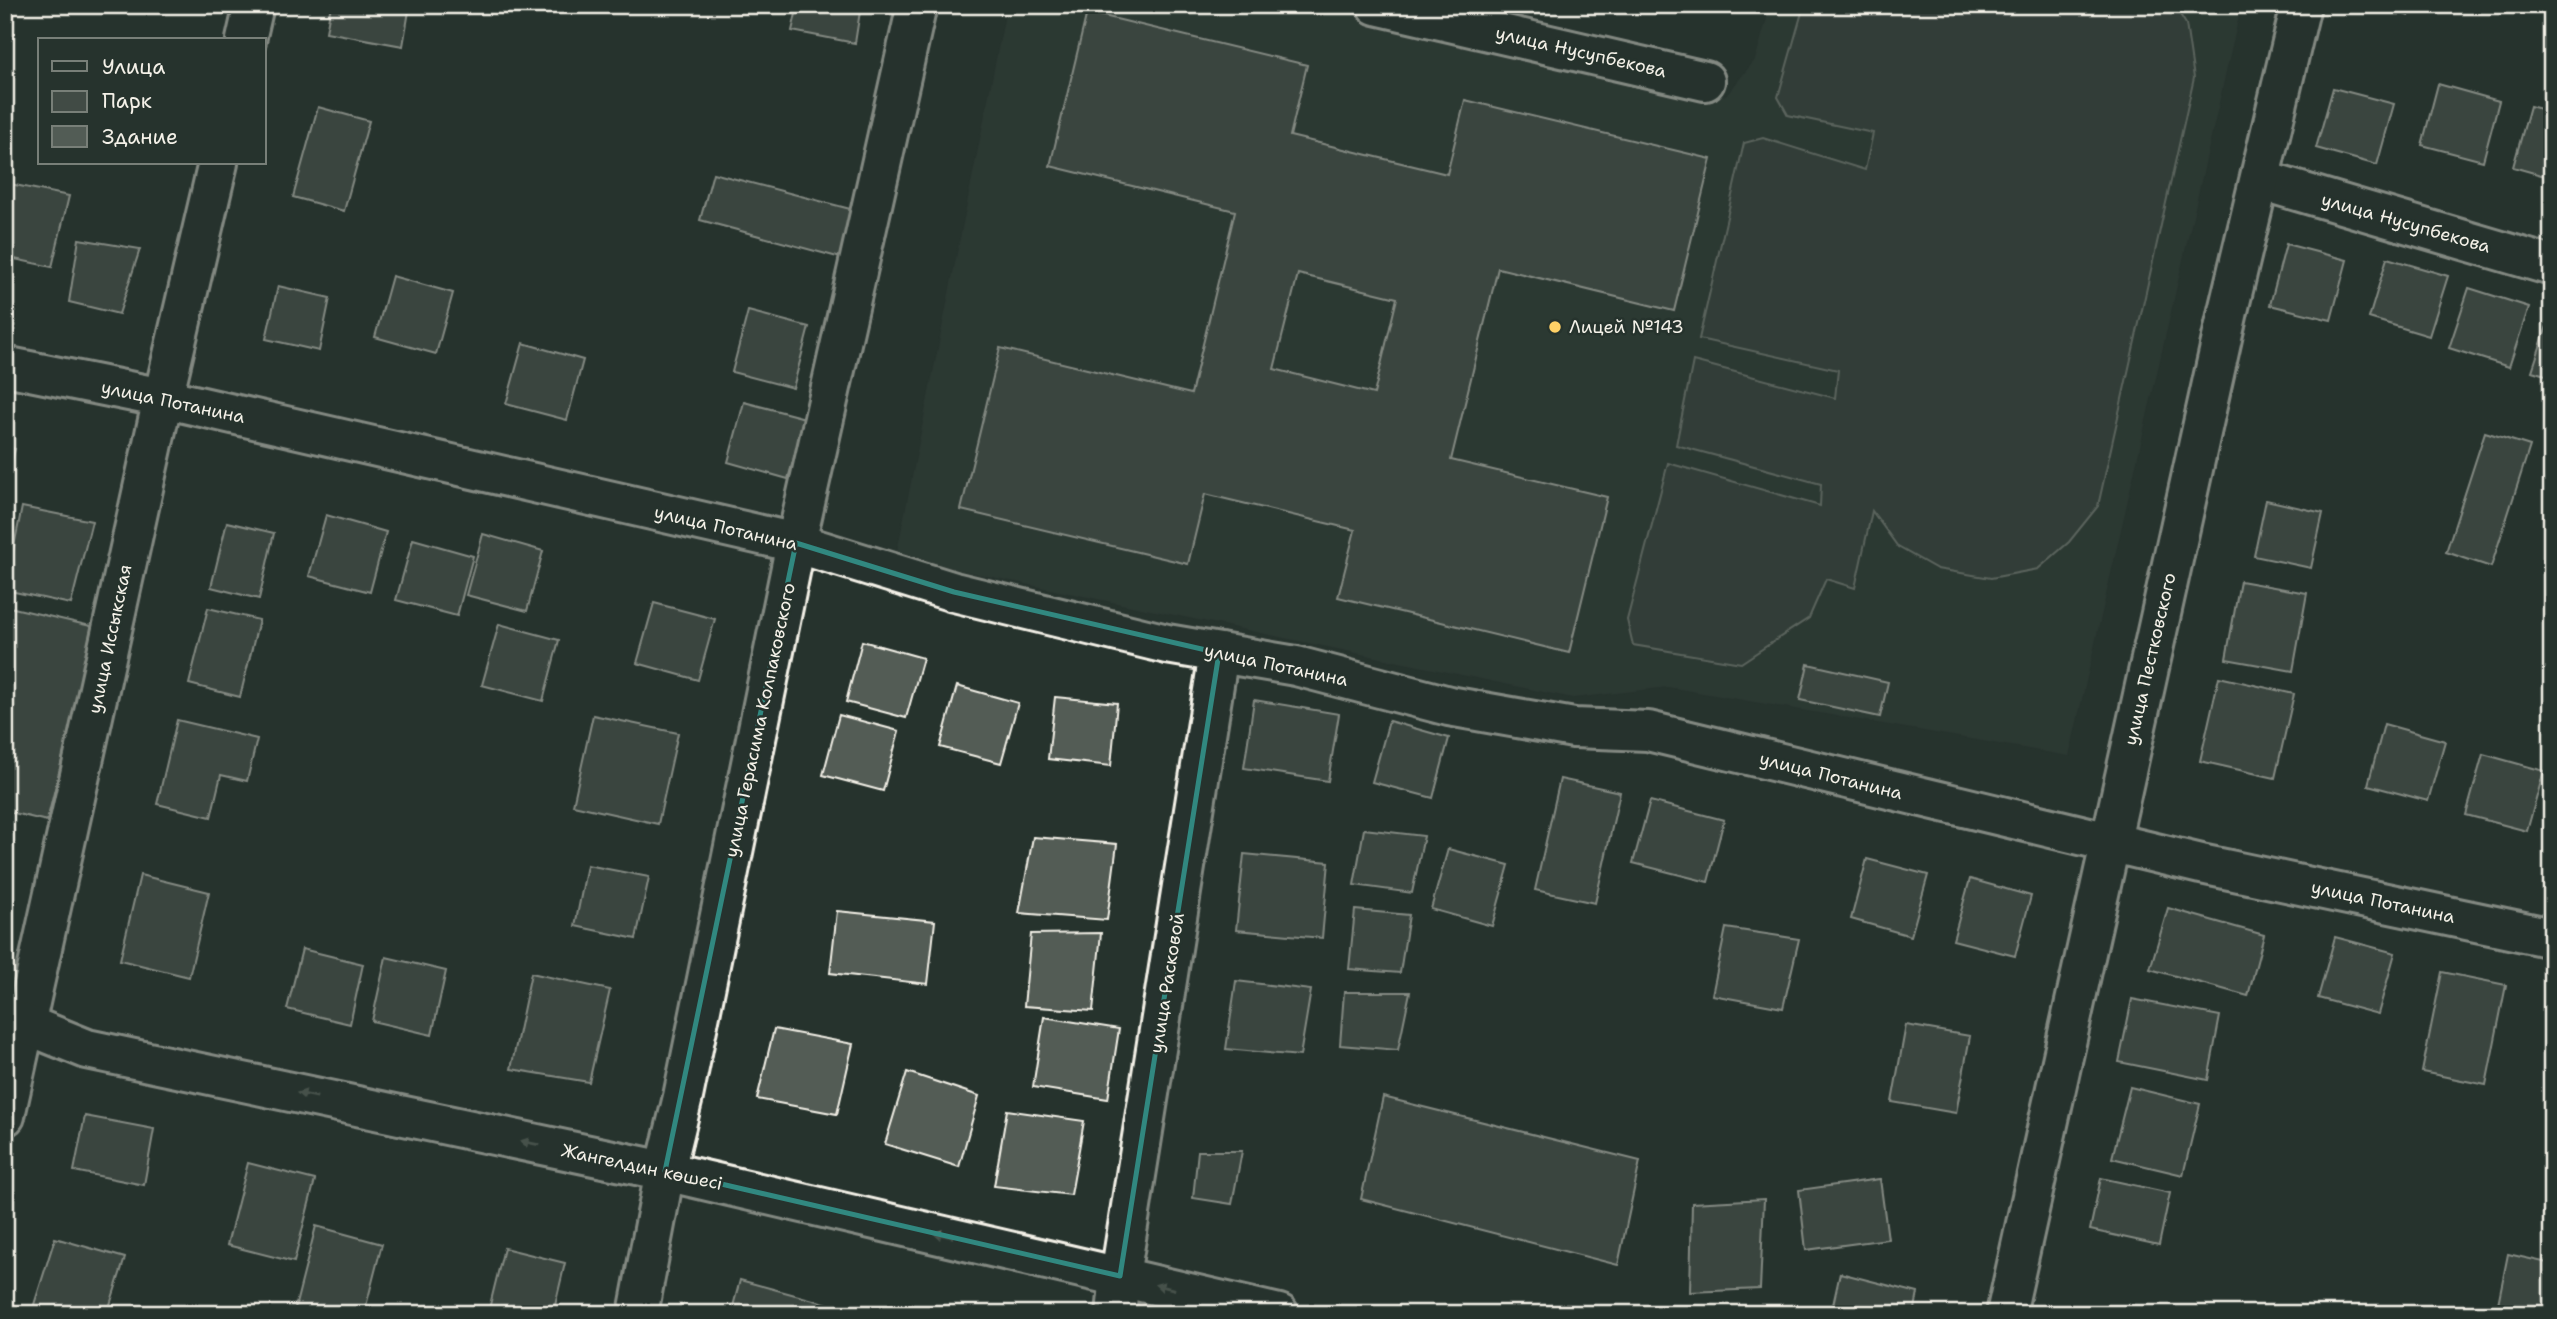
<svg xmlns="http://www.w3.org/2000/svg" width="2557" height="1319" font-family="'Shantell Sans',sans-serif">
<rect width="100%" height="100%" fill="#26332d"/>
<filter id="ink" filterUnits="userSpaceOnUse"><feTurbulence type="fractalNoise" baseFrequency=".0143" numOctaves="2"/><feDisplacementMap in="SourceGraphic" scale="14" xChannelSelector="R" yChannelSelector="G"/><feConvolveMatrix kernelMatrix="1 2 1 2 8 2 1 2 1" color-interpolation-filters="sRGB"/></filter>
<g filter="url(#ink)">
<!-- built -->
<polygon fill="#333f39" points="1007,5 1341,5 1726,96 1755,60 1771,5 2239,5 2241,7 2069,756 1668,687 1573,698 896,557"/>
<!-- green -->
<polygon fill="#414b45" stroke="#9a9e96" stroke-width="2" points="1804,5 2174,5 2186,24 2194,78 2098,506 2069,542 2038,569 1991,578 1937,569 1898,547 1872,511 1855,588 1826,579 1809,618 1741,663 1633,645 1627,620 1668,463 1820,506 1821,484 1676,445 1693,361 1835,398 1838,370 1699,339 1744,143 1763,138 1865,170 1873,133 1788,115 1778,97"/>
<!-- building -->
<g fill="#525c55" stroke="#f4f1e8" stroke-width="2" fill-rule="evenodd">
<polygon points="331,5 410,5 403,46 326,32"/>
<polygon points="798,5 861,5 855,43 792,31"/>
<polygon points="2377,5 2413,5 2409,16"/>
<path d="M1087 12 1307 65 1290 136 1447 174 1465 100 1711 159 1674 311 1498 268 1451 460 1607 497 1569 653 1338 597 1355 530 1205 494 1188 564 961 510 1000 348 1191 394 1235 211 1050 166ZM1298 274 1397 298 1374 394 1274 369Z"/>
<polygon points="2438,84 2499,101 2483,161 2422,145"/>
<polygon points="2333,88 2394,104 2377,165 2316,148"/>
<polygon points="2530,106 2552,112 2552,178 2513,167"/>
<polygon points="318,107 369,121 344,211 293,197"/>
<polygon points="713,173 854,210 841,258 700,220"/>
<polygon points="5,183 69,196 52,267 5,257"/>
<polygon points="79,239 140,249 119,314 69,302"/>
<polygon points="2286,244 2347,260 2331,320 2270,305"/>
<polygon points="2387,258 2448,276 2429,336 2369,318"/>
<polygon points="392,276 453,293 436,354 375,337"/>
<polygon points="278,286 330,298 319,351 266,339"/>
<polygon points="2469,288 2529,307 2509,367 2449,348"/>
<polygon points="748,311 809,327 793,388 732,372"/>
<polygon points="2552,311 2552,377 2532,371"/>
<polygon points="523,343 583,360 567,420 506,404"/>
<polygon points="744,402 805,418 788,479 728,462"/>
<polygon points="2485,432 2530,446 2491,567 2446,552"/>
<polygon points="5,446 15,449 5,489"/>
<polygon points="2266,500 2323,513 2311,568 2254,556"/>
<polygon points="22,507 92,521 71,604 5,590"/>
<polygon points="326,515 386,532 370,592 309,576"/>
<polygon points="227,522 274,533 259,599 211,587"/>
<polygon points="483,534 543,551 527,611 466,595"/>
<polygon points="413,539 473,556 457,616 396,600"/>
<polygon points="2240,581 2307,593 2293,671 2226,659"/>
<polygon points="654,603 715,619 698,680 637,663"/>
<polygon points="5,606 95,627 47,821 5,811"/>
<polygon points="208,608 259,620 240,697 189,684"/>
<polygon points="499,624 559,640 543,701 482,685"/>
<polygon points="862,641 923,658 906,718 846,702"/>
<polygon points="1808,664 1888,682 1880,717 1800,700"/>
<polygon points="2219,677 2294,694 2275,778 2200,761"/>
<polygon points="957,686 1018,703 1001,763 940,747"/>
<polygon points="1055,697 1117,703 1111,766 1048,759"/>
<polygon points="1254,700 1339,714 1328,781 1244,768"/>
<polygon points="593,715 678,733 658,824 573,805"/>
<polygon points="839,715 899,731 883,791 823,775"/>
<polygon points="177,720 257,739 247,781 221,775 211,817 157,804"/>
<polygon points="1389,721 1449,738 1433,798 1372,782"/>
<polygon points="2384,724 2445,741 2428,801 2368,785"/>
<polygon points="2483,754 2544,771 2527,831 2466,815"/>
<polygon points="1560,779 1620,792 1595,903 1535,890"/>
<polygon points="1650,801 1724,820 1708,882 1633,863"/>
<polygon points="1364,829 1424,836 1412,893 1354,885"/>
<polygon points="1033,837 1117,844 1107,920 1019,913"/>
<polygon points="1448,849 1509,865 1492,926 1431,909"/>
<polygon points="1244,854 1329,862 1322,938 1236,930"/>
<polygon points="1867,859 1928,875 1911,936 1851,919"/>
<polygon points="587,865 649,877 636,939 575,926"/>
<polygon points="140,875 209,892 189,977 120,960"/>
<polygon points="1970,879 2031,896 2015,956 1953,940"/>
<polygon points="2168,908 2264,935 2248,996 2150,969"/>
<polygon points="1355,910 1409,915 1400,973 1349,969"/>
<polygon points="837,911 935,921 928,984 830,973"/>
<polygon points="1726,928 1799,939 1783,1008 1712,995"/>
<polygon points="1101,933 1093,1011 1024,1006 1031,934"/>
<polygon points="2335,937 2395,953 2378,1014 2318,998"/>
<polygon points="302,949 363,964 350,1024 287,1009"/>
<polygon points="386,957 446,971 432,1035 372,1021"/>
<polygon points="2442,972 2506,985 2486,1085 2422,1072"/>
<polygon points="531,973 610,990 589,1082 511,1069"/>
<polygon points="1236,981 1311,990 1300,1056 1226,1049"/>
<polygon points="1344,992 1410,992 1398,1050 1340,1045"/>
<polygon points="2132,999 2220,1016 2208,1080 2119,1062"/>
<polygon points="1044,1017 1119,1029 1108,1099 1033,1087"/>
<polygon points="1906,1025 1970,1036 1956,1113 1892,1102"/>
<polygon points="774,1029 853,1044 837,1114 757,1099"/>
<polygon points="907,1072 979,1096 959,1167 885,1144"/>
<polygon points="2130,1087 2200,1104 2183,1175 2112,1158"/>
<polygon points="1383,1097 1640,1161 1618,1265 1361,1199"/>
<polygon points="1007,1110 1084,1121 1071,1195 994,1186"/>
<polygon points="85,1116 154,1129 144,1185 74,1171"/>
<polygon points="1198,1151 1242,1151 1232,1204 1193,1198"/>
<polygon points="248,1163 315,1180 294,1262 227,1245"/>
<polygon points="2101,1178 2170,1193 2159,1245 2090,1230"/>
<polygon points="1880,1179 1888,1239 1806,1250 1799,1190"/>
<polygon points="1764,1199 1760,1289 1690,1292 1692,1203"/>
<polygon points="316,1226 382,1244 364,1314 317,1314 295,1308"/>
<polygon points="55,1238 125,1258 107,1314 42,1314 32,1311"/>
<polygon points="504,1248 565,1263 553,1314 507,1314 489,1309"/>
<polygon points="2508,1254 2552,1264 2552,1314 2496,1314"/>
<polygon points="1840,1273 1918,1293 1914,1314 1831,1314"/>
<polygon points="740,1280 843,1308 842,1314 731,1314"/>
<polygon points="2285,1308 2311,1314 2284,1314"/>
</g>
<g fill="none" stroke-linecap="round" stroke-linejoin="round">
<!-- minor casing -->
<g stroke="#f4f1e8" stroke-width="44">
<g id="minor">
<polyline points="1376,5 1705,81"/>
<polyline points="246,40 254,5"/>
<polyline points="2260,180 2552,266"/>
<polyline points="5,366 163,398 796,543 954,592 1167,644 1296,666 1449,706 1574,728 1648,731 2201,864 2552,938"/>
<polyline points="5,1116 163,398 218,163"/>
<polyline points="638,1314 665,1171 683,1097 796,543 917,5"/>
<polyline points="1116,1314 1120,1276 1219,653"/>
<polyline points="2006,1314 2228,311 2301,5"/>
</g>
</g>
<!-- secondary casing -->
<g stroke="#f4f1e8" stroke-width="44">
<polyline id="secondary" points="5,1020 25,1024 87,1049 665,1171 1279,1314"/>
</g>
<!-- minor -->
<use href="#minor" stroke="#26332d" stroke-width="38"/>
<!-- secondary -->
<use href="#secondary" stroke="#26332d" stroke-width="38"/>
</g>
<!-- one-way arrows -->
<defs><path id="oneway-solid" d="M-6-.8H1V-3.2L6.5 0L1 3.2V.8H-6Z" transform="scale(1.75)"/></defs>
<g fill="#6e766e">
<use href="#oneway-solid" transform="translate(307 1095) rotate(-168)"/>
<use href="#oneway-solid" transform="translate(530 1143) rotate(-168)"/>
<use href="#oneway-solid" transform="translate(943 1235) rotate(-167)"/>
<use href="#oneway-solid" transform="translate(1165 1287) rotate(-166)"/>
</g>
</g>
<!-- marked area -->
<path d="M0 0H2557V1319H0ZM796 543 954 592 1219 653 1120 1276 665 1171Z" fill="#26332d" fill-opacity=".55" fill-rule="evenodd"/>
<path fill="none" stroke="#318880" stroke-width="5" stroke-linejoin="round" d="M796 543 954 592 1219 653 1120 1276 665 1171Z"/>
<!-- markers -->
<circle fill="#ffd166" stroke="#26332d" stroke-width="2.5" cx="1555" cy="327" r="7"/>
<g text-anchor="middle" stroke-width="5" stroke-linejoin="round" paint-order="stroke">
<!-- street labels -->
<g font-size="18" fill="#f4f1e8" stroke="#26332d">
<text transform="translate(1581 52) rotate(13)" y="6">улица Нусупбекова</text>
<text transform="translate(2406 223) rotate(16)" y="6">улица Нусупбекова</text>
<text transform="translate(173 402) rotate(12)" y="6">улица Потанина</text>
<text transform="translate(726 528) rotate(13)" y="6">улица Потанина</text>
<text transform="translate(110 639) rotate(-78)" y="6">улица Иссыкская</text>
<text transform="translate(2150 659) rotate(-77)" y="6">улица Пестковского</text>
<text transform="translate(1276 665) rotate(12)" y="6">улица Потанина</text>
<text transform="translate(760 720) rotate(-78)" y="6">улица Герасима Колпаковского</text>
<text transform="translate(1831 776) rotate(14)" y="6">улица Потанина</text>
<text transform="translate(2383 902) rotate(12)" y="6">улица Потанина</text>
<text transform="translate(1167 983) rotate(-81)" y="6">улица Расковой</text>
<text transform="translate(642 1167) rotate(12)" y="6">Жангелдин көшесі</text>
</g>
<!-- poi labels -->
<g font-size="18" fill="#f4f1e8" stroke="#26332d" text-anchor="start">
<text x="1569" y="333">Лицей №143</text>
</g>
</g>
<!-- margin -->
<rect width="2557" height="1319" fill="none" stroke="#26332d" stroke-width="28"/>
<rect x="14" y="14" width="2529" height="1291" fill="none" stroke="#f4f1e8" stroke-width="2.5" filter="url(#ink)"/>
<!-- legend -->
<rect x="38" y="38" width="228" height="126" fill="#26332d" stroke="#787f78" stroke-width="2"/>
<rect x="52" y="61" width="35" height="10" fill="#26332d" stroke="#787f78" stroke-width="2"/>
<text x="102" y="74" font-size="21" fill="#f4f1e8">Улица</text>
<rect x="52" y="91" width="35" height="21" fill="#414b45" stroke="#787f78" stroke-width="2"/>
<text x="102" y="108" font-size="21" fill="#f4f1e8">Парк</text>
<rect x="52" y="126" width="35" height="21" fill="#525c55" stroke="#787f78" stroke-width="2"/>
<text x="102" y="144" font-size="21" fill="#f4f1e8">Здание</text>
</svg>
